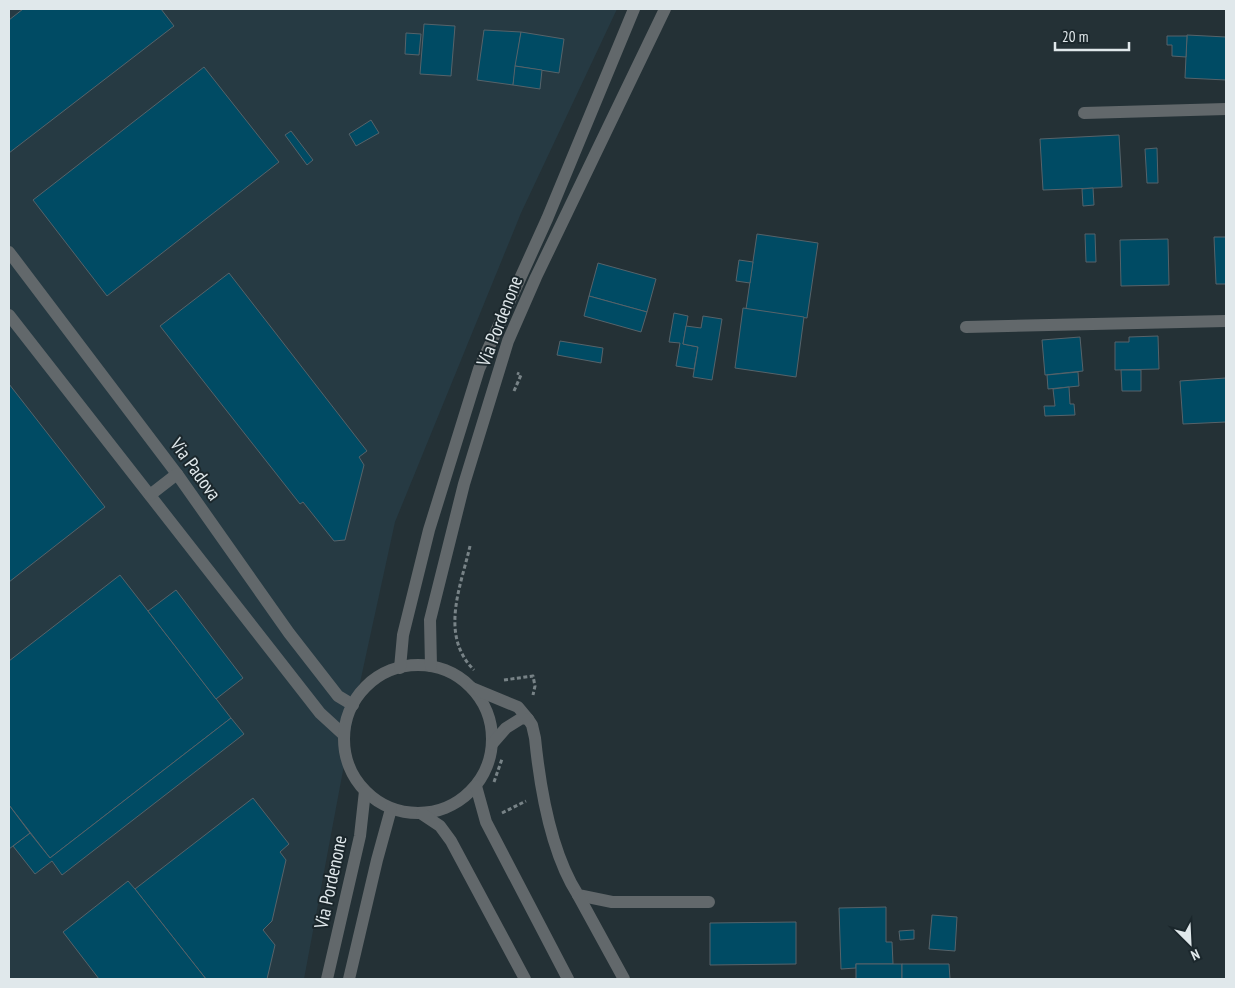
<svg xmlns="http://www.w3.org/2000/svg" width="1235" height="988" font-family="'PT Sans Narrow',sans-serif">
<rect width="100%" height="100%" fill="#243136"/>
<!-- built -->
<polygon fill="#263a43" points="9,9 617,9 521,213 395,522 356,701 304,979 9,979"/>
<!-- building -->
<g fill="#004b64" stroke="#56636a">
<polygon points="23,9 161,9 174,26 9,153 9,20"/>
<polygon points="424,24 455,26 451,76 420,74"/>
<polygon points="484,30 521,32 513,85 477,80"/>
<polygon points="521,32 564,39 559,73 515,66"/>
<polygon points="406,33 421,34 419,55 405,54"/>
<polygon points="1187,35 1226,37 1226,80 1185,78"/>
<polygon points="1167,36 1187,36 1186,57 1172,56 1172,45 1167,45"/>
<polygon points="515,66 542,70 540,89 513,85"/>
<polygon points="204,67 279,162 107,296 33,200"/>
<polygon points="371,120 379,133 356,146 349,134"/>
<polygon points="291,131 313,160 307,165 285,135"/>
<polygon points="1119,135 1122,187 1043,190 1040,139"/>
<polygon points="1157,148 1158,183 1147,183 1145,149"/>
<polygon points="1093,188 1094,205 1083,206 1082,189"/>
<polygon points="757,234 818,243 807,318 746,309"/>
<polygon points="1085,234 1095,234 1096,262 1086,262"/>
<polygon points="1214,237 1226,237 1226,284 1216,284"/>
<polygon points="1168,239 1169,285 1121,286 1120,240"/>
<polygon points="739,260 753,262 750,283 736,281"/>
<polygon points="598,263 656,279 647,312 589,296"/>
<polygon points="229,273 367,451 359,457 364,465 345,540 334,541 303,502 300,504 160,326"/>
<polygon points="589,296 647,312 641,332 584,316"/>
<polygon points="743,308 804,317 796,377 735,368"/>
<polygon points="674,313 688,316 683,344 698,347 694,369 676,366 680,343 669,342"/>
<polygon points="703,316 722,319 712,380 693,377 698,347 683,344 686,326 701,328"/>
<polygon points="1158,336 1159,369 1115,370 1115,342 1129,342 1129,337"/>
<polygon points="1080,337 1083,371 1045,375 1042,340"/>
<polygon points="560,341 603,348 601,363 557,355"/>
<polygon points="1121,370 1141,370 1141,391 1122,391"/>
<polygon points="1078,372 1079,386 1048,389 1047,375"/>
<polygon points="1226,378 1226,422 1183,424 1180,381"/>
<polygon points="9,384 105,507 9,582"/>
<polygon points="1069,387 1070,404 1074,404 1075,415 1045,416 1044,406 1055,406 1053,389"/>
<polygon points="120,575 231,718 50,858 9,805 9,661"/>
<polygon points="176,590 243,678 216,699 148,611"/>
<polygon points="231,718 244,734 62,875 52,861 35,874 13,846 30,833 50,858"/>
<polygon points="253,798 289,844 280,852 286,860 272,921 263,930 275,945 267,979 206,979 135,889"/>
<polygon points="9,805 30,833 9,849"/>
<polygon points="128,881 135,889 206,979 99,979 63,932"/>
<polygon points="886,907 886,942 892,942 893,964 856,964 856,968 841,969 839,908"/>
<polygon points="932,915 957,917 955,951 929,949"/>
<polygon points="796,922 796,964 710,965 710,923"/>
<polygon points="914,930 914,939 900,940 899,931"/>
<rect x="856" y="964" width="46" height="15"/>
<polygon points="902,964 949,964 950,979 902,979"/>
</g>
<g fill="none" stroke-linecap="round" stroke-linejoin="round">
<!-- path -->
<g stroke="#788387" stroke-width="3" stroke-dasharray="4 2.5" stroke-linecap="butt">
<polyline points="514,391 521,375 517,373"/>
<path d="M470 546C461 586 439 635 474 670"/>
<polyline points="504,680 533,676 535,686 533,695"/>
<polyline points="494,782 502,759"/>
<polyline points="502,813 526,801"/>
</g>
<!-- minor -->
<g stroke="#62686b" stroke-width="12">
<polyline points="1084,113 1226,109"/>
<polyline points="9,252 177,474 289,633 338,696 353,705"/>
<polyline points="9,315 320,713 344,735"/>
<polyline points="966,327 1226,321"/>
<polyline points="150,495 177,474"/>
<circle cx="418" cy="739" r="74"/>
<polyline points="431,666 430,620 464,484 508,341 536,277 665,9"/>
<polyline points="400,668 403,635 429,530 479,369 547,219 634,9"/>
<polyline points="472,688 518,707 528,719 522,718 506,728 492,744"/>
<path d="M528 719 532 725 535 738C540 788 551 853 578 895L612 902H709"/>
<polyline points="476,786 486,822 568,979"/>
<polyline points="422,814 440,826 451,841 525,979"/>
<polyline points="578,895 624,979"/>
<polyline points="327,979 360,836 365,791"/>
<polyline points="349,979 377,860 391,809"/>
</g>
</g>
<g text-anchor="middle" stroke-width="4" stroke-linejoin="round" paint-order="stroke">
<!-- street labels -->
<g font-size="19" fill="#e0e8eb" stroke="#1b272c">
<text transform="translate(499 321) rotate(-69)" y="7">Via Pordenone</text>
<text transform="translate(196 469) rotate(54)" y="7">Via Padova</text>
<text transform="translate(330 882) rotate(-78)" y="7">Via Pordenone</text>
</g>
</g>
<!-- border -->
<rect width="1235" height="988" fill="none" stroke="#e0e8eb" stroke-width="20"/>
<!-- north arrow -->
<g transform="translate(1190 943) rotate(156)" stroke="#1b272c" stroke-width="4" paint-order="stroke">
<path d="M0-4L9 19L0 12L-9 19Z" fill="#e0e8eb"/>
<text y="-8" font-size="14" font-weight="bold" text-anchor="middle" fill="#e0e8eb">N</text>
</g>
<!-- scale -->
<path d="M1055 42v8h74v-8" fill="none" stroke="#e0e8eb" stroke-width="2.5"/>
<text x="1062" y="42" font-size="15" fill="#e0e8eb" stroke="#1b272c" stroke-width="4" paint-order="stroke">20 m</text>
</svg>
